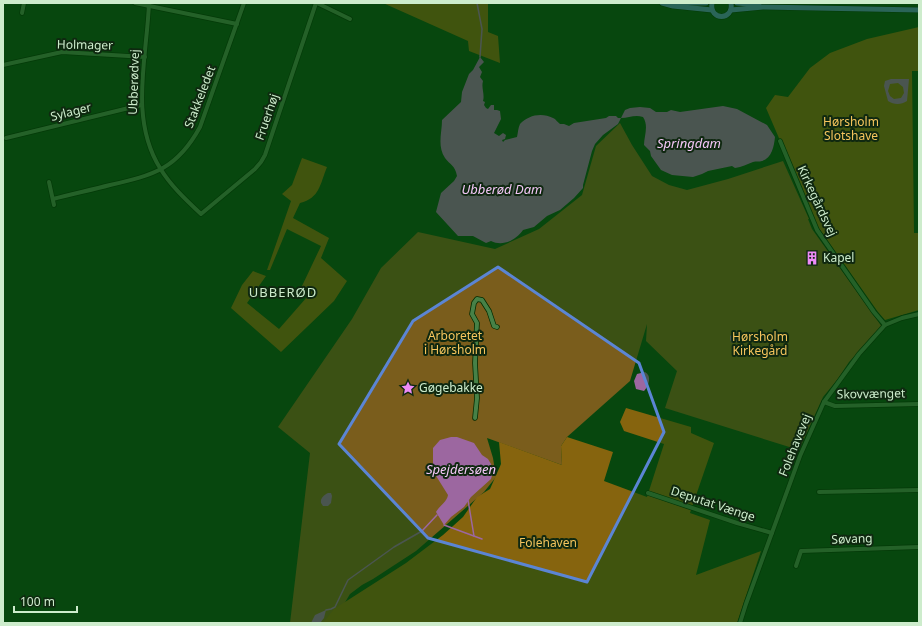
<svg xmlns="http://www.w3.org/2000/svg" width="922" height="626" font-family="'Noto Sans',sans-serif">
<rect width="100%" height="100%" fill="#07470e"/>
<!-- green -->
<polygon fill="#7a5d1c" points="620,123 632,145 652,176 669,185 687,190 728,179 783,161 809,219 808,219 812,229 882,327 849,362 837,380 823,397 799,450 665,408 677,371 646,341 647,324 630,381 567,437 561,446 562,465 487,438 493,458 496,477 484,492 416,551 373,579 362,585 350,594 337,616 330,623 290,623 310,453 278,427 352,319 381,268 418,232 495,249 539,229 582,195 596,146"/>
<!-- forest -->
<g fill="#86640e">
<polygon points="383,3 488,3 488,32 498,36 500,63 469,51 468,41"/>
<polygon points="919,27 919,71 912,71 914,233 919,233 919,310 885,320 878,312 816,224 766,108 775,95 788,97 810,68 830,53 867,39"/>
<path d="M302 158 327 167C320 184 320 198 300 203L293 218 329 238 321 258 347 281 334 301 281 352 231 308 242 285 253 271 266 276 247 303 279 329 307 297 302 286 321 246 287 229 270 270H267L291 201 282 194 292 185Z"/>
<polygon points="626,408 691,427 691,433 714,443 690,513 710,520 696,575 761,551 737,623 323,623 334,609 406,563 443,535 463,517 477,497 490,489 501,464 499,442 562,465 561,446 567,437 613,452 604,481 647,497 664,444 624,431 620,422"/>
</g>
<!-- water -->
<g fill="#9c67a0" fill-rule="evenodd">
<path d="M480 57 484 62 479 67 482 72 480 77 483 81C481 88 485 94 483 101L485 102 484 105 486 108 488 109 491 105H494V110H497L500 111 501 119 494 133 499 136 503 133 506 135 505 139 502 140 503 142 505 140 517 137C518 133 518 128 520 124 528 115 542 112 553 118 556 119 557 122 560 124H564L569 126 574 123 606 118 609 116H616L618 118H621L625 110 630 108 640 107 650 108 656 112H667L671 110 680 112 723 106 737 109 767 125 775 137C774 146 772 158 762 161 759 162 756 161 753 162 747 164 742 167 735 168L732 166 708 171 702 174 693 177 672 175 661 170 651 156 650 151 644 145C644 136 649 126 643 117 635 114 629 118 621 118L618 124 603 135 595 144 592 151 583 185V188L574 198 560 210 547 216 534 227 523 230C516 240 503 247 491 241L486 243 473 236H458L436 212 441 193 454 181 457 176C455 165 450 165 445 158 437 146 442 133 442 120L461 102 462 92 469 74 473 70Z"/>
<path d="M891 79H909L907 101C901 105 894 105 888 101L884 86 885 81ZM898 83 903 87 904 93 901 98 894 99 890 96 888 91 890 84Z"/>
<polygon points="737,332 741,333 743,339 740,341 732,343 730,340 730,336"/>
<path d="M645 372C652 376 649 385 644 391L636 389 634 381 637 374Z"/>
<path d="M451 437H457L474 443 482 455 488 459 491 464 493 472 491 479 471 497 464 507 451 517 444 525 436 512C439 506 447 502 448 495L433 471V448L440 440Z"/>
<path d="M328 493H331L332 496 331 503 328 506H323L321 503C320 498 324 495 328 493Z"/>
<polygon points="326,610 324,618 320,623 311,623 315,615"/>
</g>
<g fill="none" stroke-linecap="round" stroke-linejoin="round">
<!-- stream -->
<g stroke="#9c67a0" stroke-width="1.5">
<polyline points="477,3 482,29 480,57"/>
<polyline points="468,500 474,536"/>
<polyline points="444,525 482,539"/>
<polyline points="326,610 331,609 335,607 348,580 394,547 422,531 437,515"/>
</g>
<!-- minor casing -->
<g stroke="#002b01" stroke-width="5.5">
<g id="minor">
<polyline points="135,3 237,24"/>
<path d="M149 3C147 58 129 118 160 168 170 185 186 200 201 214L255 169 261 162 265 155 316 3"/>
<polyline points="317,3 350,19"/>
<polyline points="22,13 24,3"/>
<polyline points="3,65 62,52 145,57"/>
<polyline points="6,138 141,105"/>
<polyline points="780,141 817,230 874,312 885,325"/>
<polyline points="49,182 54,205"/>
<path d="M53 199C72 194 91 190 110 185 154 175 177 169 200 127L244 3"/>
<polyline points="824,402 835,406 919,404"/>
<polyline points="475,418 477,398 475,363 477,323 472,314 474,303 477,299 482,300 489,311 494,326 497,327"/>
<polyline points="819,492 919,490"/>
<polyline points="648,493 737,523 772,533"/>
<polyline points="796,566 801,551 919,547"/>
<polyline points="740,623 746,604 800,456 824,402 859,354 885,325 902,318 919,314"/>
</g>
</g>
<!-- major casing -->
<g stroke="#002b01" stroke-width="6">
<g id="major">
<polyline points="662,3 673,6 712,10"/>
<polyline points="679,3 706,3"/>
<path d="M712 3C709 21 734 21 731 3"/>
<polyline points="737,3 759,5"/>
<polyline points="731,10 763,7 919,10"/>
</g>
</g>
<!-- minor -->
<use href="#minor" stroke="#478147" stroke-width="4"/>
<!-- major -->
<use href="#major" stroke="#5589b1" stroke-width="5"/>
</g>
<!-- marked area -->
<path d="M0 0H922V626H0ZM498 267 639 363 664 432 587 582 428 538 339 444 413 321Z" fill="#07470e" fill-opacity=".55" fill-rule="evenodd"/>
<path fill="none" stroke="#5b85d4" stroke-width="3" stroke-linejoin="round" d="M498 267 639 363 664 432 587 582 428 538 339 444 413 321Z"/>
<!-- icons -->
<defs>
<g id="building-bare" transform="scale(1.08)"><path d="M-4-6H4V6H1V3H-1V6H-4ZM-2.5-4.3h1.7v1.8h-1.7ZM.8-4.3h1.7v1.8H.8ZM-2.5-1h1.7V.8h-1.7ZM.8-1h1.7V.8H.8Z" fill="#ee8bf7" stroke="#0f2810" stroke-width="2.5" paint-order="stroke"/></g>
<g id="sight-bare" transform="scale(1.08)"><path d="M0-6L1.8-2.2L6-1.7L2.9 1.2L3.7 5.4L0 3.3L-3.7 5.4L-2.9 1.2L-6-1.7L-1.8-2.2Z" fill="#ee8bf7" stroke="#0f2810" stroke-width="2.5" paint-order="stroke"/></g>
</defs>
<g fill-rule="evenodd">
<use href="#building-bare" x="812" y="258"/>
<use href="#sight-bare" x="408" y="388"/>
</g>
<g text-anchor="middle" stroke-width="4" stroke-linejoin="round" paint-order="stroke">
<!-- street labels -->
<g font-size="12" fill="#cdeccc" stroke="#0f2810">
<text transform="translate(85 45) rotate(1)" y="4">Holmager</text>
<text transform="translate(134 82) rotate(-88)" y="4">Ubberødvej</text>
<text transform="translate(200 97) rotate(-69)" y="4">Stakkeledet</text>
<text transform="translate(71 112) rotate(-14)" y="4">Sylager</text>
<text transform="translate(267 117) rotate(-71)" y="4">Fruerhøj</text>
<text transform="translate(817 201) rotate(65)" y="4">Kirkegårdsvej</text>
<text transform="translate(871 394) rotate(-1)" y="4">Skovvænget</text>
<text transform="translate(795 445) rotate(-68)" y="4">Folehavevej</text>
<text transform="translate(713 504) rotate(18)" y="4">Deputat Vænge</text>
<text transform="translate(852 539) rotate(-2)" y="4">Søvang</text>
</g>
<!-- park labels -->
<g font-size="12" fill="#f6c55d" stroke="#0f2810">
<text x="851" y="126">Hørsholm<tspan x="851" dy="14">Slotshave</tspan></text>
<text x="455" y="340">Arboretet<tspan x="455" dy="14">i Hørsholm</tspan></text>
<text x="760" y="341">Hørsholm<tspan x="760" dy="14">Kirkegård</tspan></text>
<text x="548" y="547">Folehaven</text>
</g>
<!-- poi labels -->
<g font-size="12" fill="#cdeccc" stroke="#0f2810" text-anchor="start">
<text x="823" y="262">Kapel</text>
<text x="419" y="392">Gøgebakke</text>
</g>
<!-- water labels -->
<g font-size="13" font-style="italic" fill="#f4c7f7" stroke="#0f2810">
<text x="689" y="148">Springdam</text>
<text x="502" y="194">Ubberød Dam</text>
<text x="461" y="474">Spejdersøen</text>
</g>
<!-- neighbourhood labels -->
<g font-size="13" letter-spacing="1" fill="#cdeccc" stroke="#0f2810">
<text x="283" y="297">UBBERØD</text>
</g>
</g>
<!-- border -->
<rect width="922" height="626" fill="none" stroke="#cdeccc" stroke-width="8"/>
<!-- scale -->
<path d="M14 606v6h63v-6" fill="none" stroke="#cdeccc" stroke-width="2"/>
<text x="20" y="606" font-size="12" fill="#cdeccc" stroke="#0f2810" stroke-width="3" paint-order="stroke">100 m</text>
</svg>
